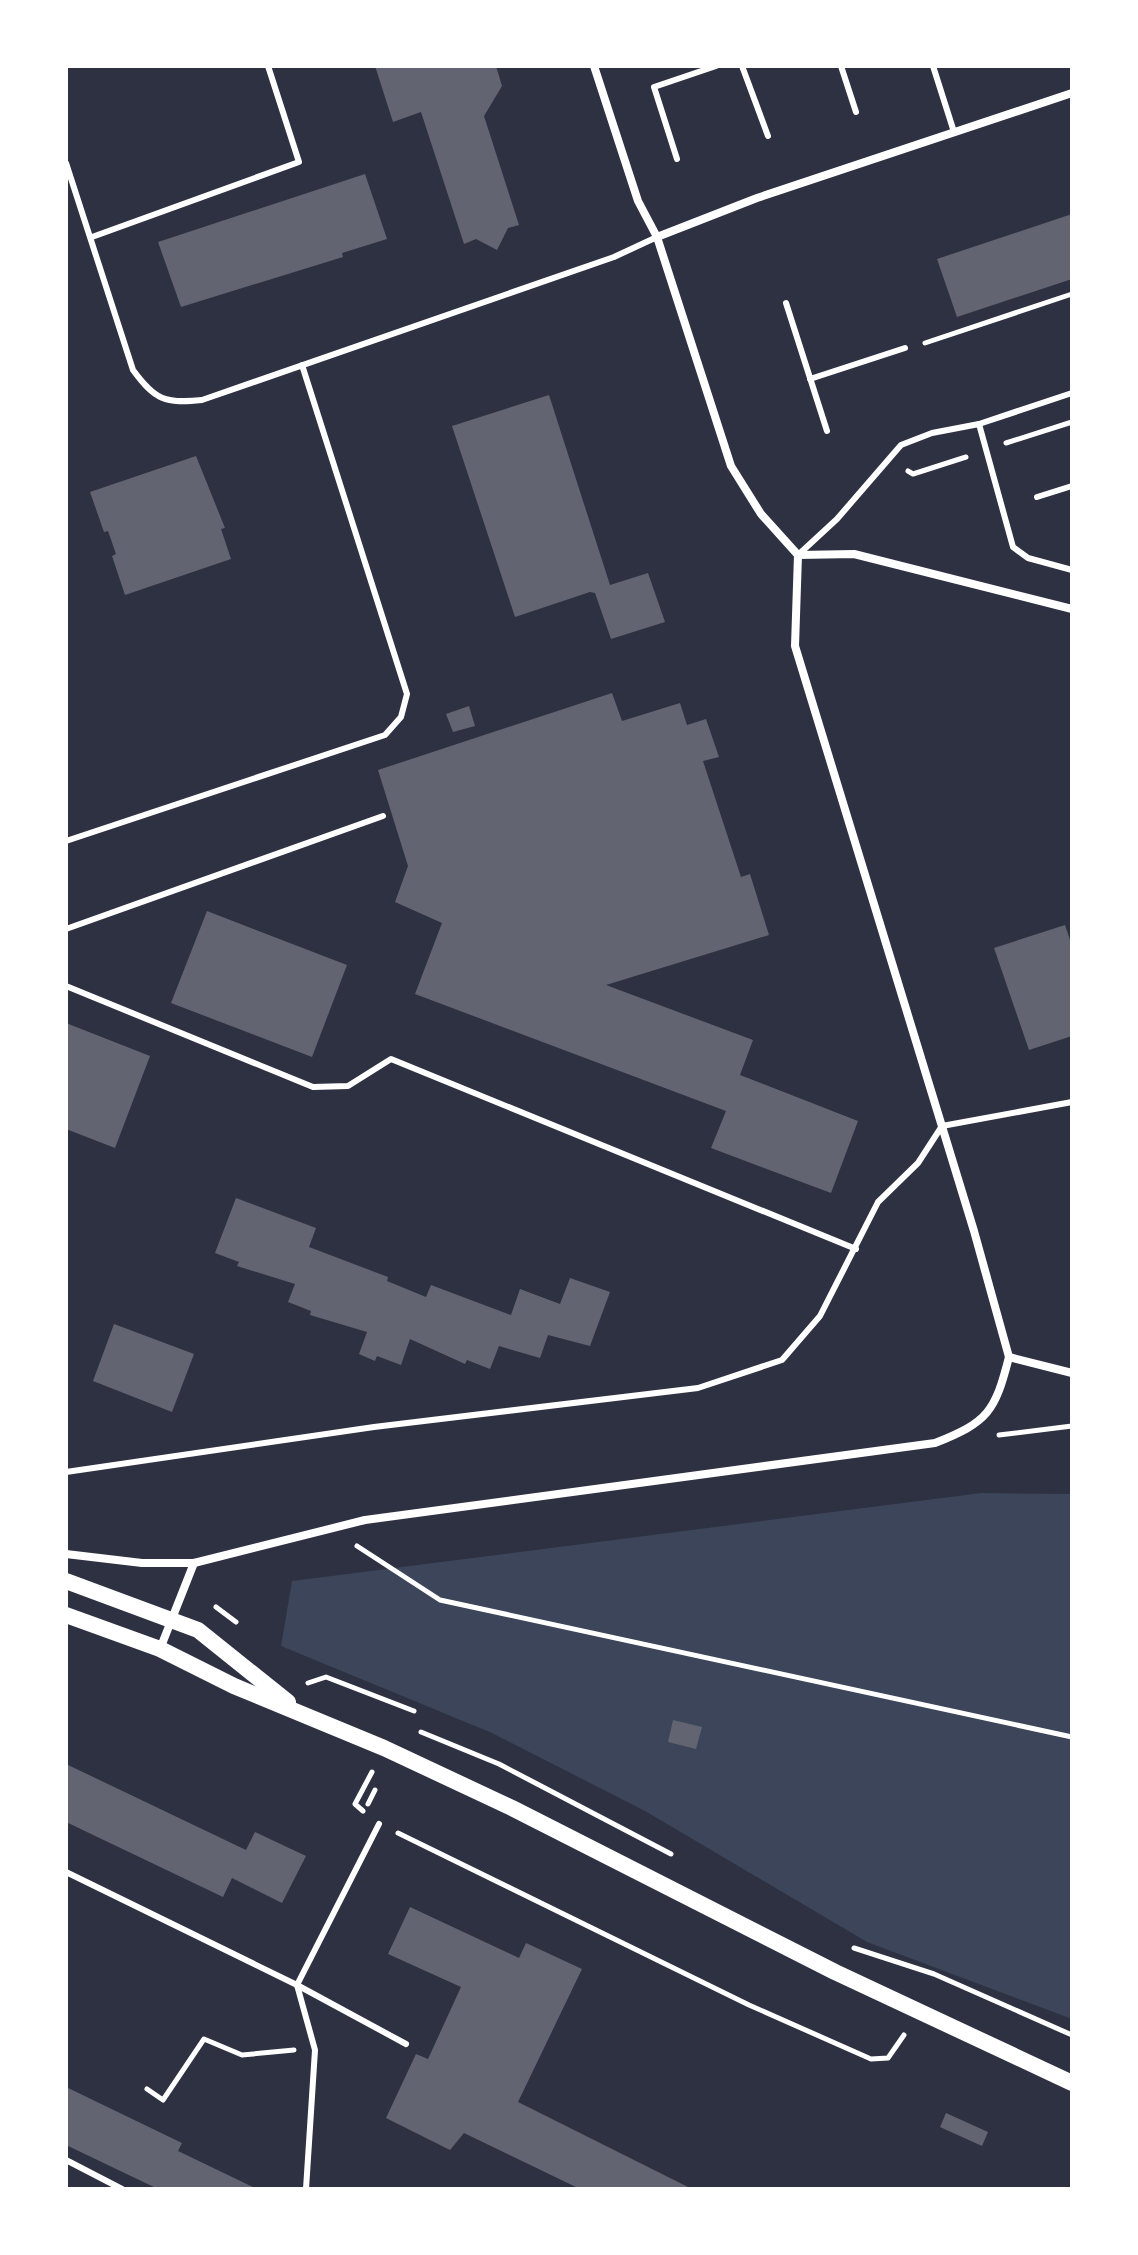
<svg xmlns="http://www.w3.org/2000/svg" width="1138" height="2255" font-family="'Archivo Narrow',sans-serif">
<rect width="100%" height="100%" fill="#2d3142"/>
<!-- green -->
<polygon fill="#3c4559" points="981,1493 1072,1494 1072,2019 867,1942 645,1811 492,1733 281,1646 292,1581"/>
<!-- building -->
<g fill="#626471">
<polygon points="375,66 496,66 502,86 484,116 519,225 508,228 497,250 476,239 464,244 421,112 393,122"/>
<polygon points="365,174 387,239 342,253 343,257 181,307 158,242"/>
<polygon points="1072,214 1072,279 957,317 937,259"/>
<polygon points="549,395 610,585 648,573 665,622 611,639 595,593 590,592 515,617 452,426"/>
<polygon points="196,456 225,528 221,529 231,559 125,595 112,556 116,554 108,531 104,532 90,492"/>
<polygon points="612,693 622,721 680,703 687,725 706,719 719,757 703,761 741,877 750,874 769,935 606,985 753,1040 740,1075 858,1121 831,1193 711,1148 726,1111 415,994 442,923 395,902 408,866 378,770"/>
<polygon points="469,706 475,726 453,732 446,714"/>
<polygon points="207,911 347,965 312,1057 171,1003"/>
<polygon points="1065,925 1072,946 1072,1036 1029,1050 994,948"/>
<polygon points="66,1023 150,1056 115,1148 66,1129"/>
<polygon points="236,1198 316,1228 309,1247 388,1277 387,1281 426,1297 431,1285 511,1315 520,1289 560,1304 570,1278 610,1292 590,1346 548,1335 540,1358 499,1346 490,1369 467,1360 465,1364 410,1339 401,1365 377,1356 375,1361 359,1354 367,1332 310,1315 311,1311 288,1302 295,1284 237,1266 239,1262 215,1253"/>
<polygon points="114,1324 194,1354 172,1412 93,1381"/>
<polygon points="673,1720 702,1727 696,1749 668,1742"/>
<polygon points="66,1764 246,1850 255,1832 306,1856 282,1903 232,1878 223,1897 66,1822"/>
<polygon points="410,1907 519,1958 526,1943 582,1969 518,2102 692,2189 580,2189 464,2133 450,2150 386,2118 416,2054 428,2059 461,1987 388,1954"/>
<polygon points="66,2087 182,2143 178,2151 257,2189 158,2189 66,2145"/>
<polygon points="946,2113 988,2132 982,2146 940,2127"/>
</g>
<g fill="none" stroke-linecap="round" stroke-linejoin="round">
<!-- path -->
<g stroke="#fff" stroke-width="5">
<polyline points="925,343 1072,294"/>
<polyline points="1006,443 1072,422"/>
<polyline points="908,471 913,474 966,457"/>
<polyline points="999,1435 1072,1426"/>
<polyline points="357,1546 440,1600 1072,1737"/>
<polyline points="216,1607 236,1622"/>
<polyline points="308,1683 326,1677 414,1711"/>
<polyline points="421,1732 499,1764 671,1854"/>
<polyline points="368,1804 375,1790"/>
<polyline points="363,1811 355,1804 372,1772"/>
<polyline points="398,1833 749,2005 871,2059 888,2058 904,2035"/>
<polyline points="854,1948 934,1974 1072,2035"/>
<polyline points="147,2089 163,2100 204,2039 242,2055 294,2050"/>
</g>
<!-- service -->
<g stroke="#fff" stroke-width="6">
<polyline points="742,66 768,136"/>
<polyline points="841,66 856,112"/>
<polyline points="933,66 954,132"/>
<polyline points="677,159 654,87 716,66"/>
<path d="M66 163 133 370C155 400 165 404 202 400L614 257 657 237"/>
<polyline points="92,237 299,162 268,66"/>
<polyline points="786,303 827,431"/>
<polyline points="810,379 905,348"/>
<polyline points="979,424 1013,547 1028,558 1072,570"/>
<polyline points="1037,497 1072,486"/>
<polyline points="798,555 837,519 901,445 932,433 979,424 1072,393"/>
<polyline points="66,841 385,735 401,717 407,694 302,365"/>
<polyline points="66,929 383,816"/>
<polyline points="66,986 313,1087 348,1086 391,1059 856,1249"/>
<polyline points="66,1472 374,1427 698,1388 782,1360 820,1316 878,1202 918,1163 942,1126 1072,1102"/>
<polyline points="66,1872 297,1985 406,2044"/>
<polyline points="66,2160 122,2189"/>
<polyline points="306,2189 315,2050 297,1985 379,1824"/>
</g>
<!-- minor -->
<g stroke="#fff" stroke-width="8">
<polyline points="594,66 638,201 657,237 731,466 761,514 798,555 795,646 974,1231 1009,1357"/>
<polyline points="657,237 757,198 1072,93"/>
<polyline points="798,555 854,554 1072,609"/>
<polyline points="1009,1357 1072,1373"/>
<path d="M66 1554 142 1563H194L365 1520 935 1443C988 1422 995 1412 1009 1357"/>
<polyline points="160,1649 194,1563"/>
</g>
<!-- secondary -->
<g stroke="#fff" stroke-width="16">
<polyline points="66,1581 198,1630 288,1702"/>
<polyline points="66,1615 160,1649 234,1686 384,1748 512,1808 835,1972 1072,2083"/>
</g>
</g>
<!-- border -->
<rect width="1138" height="2255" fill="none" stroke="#ffffff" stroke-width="136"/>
</svg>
